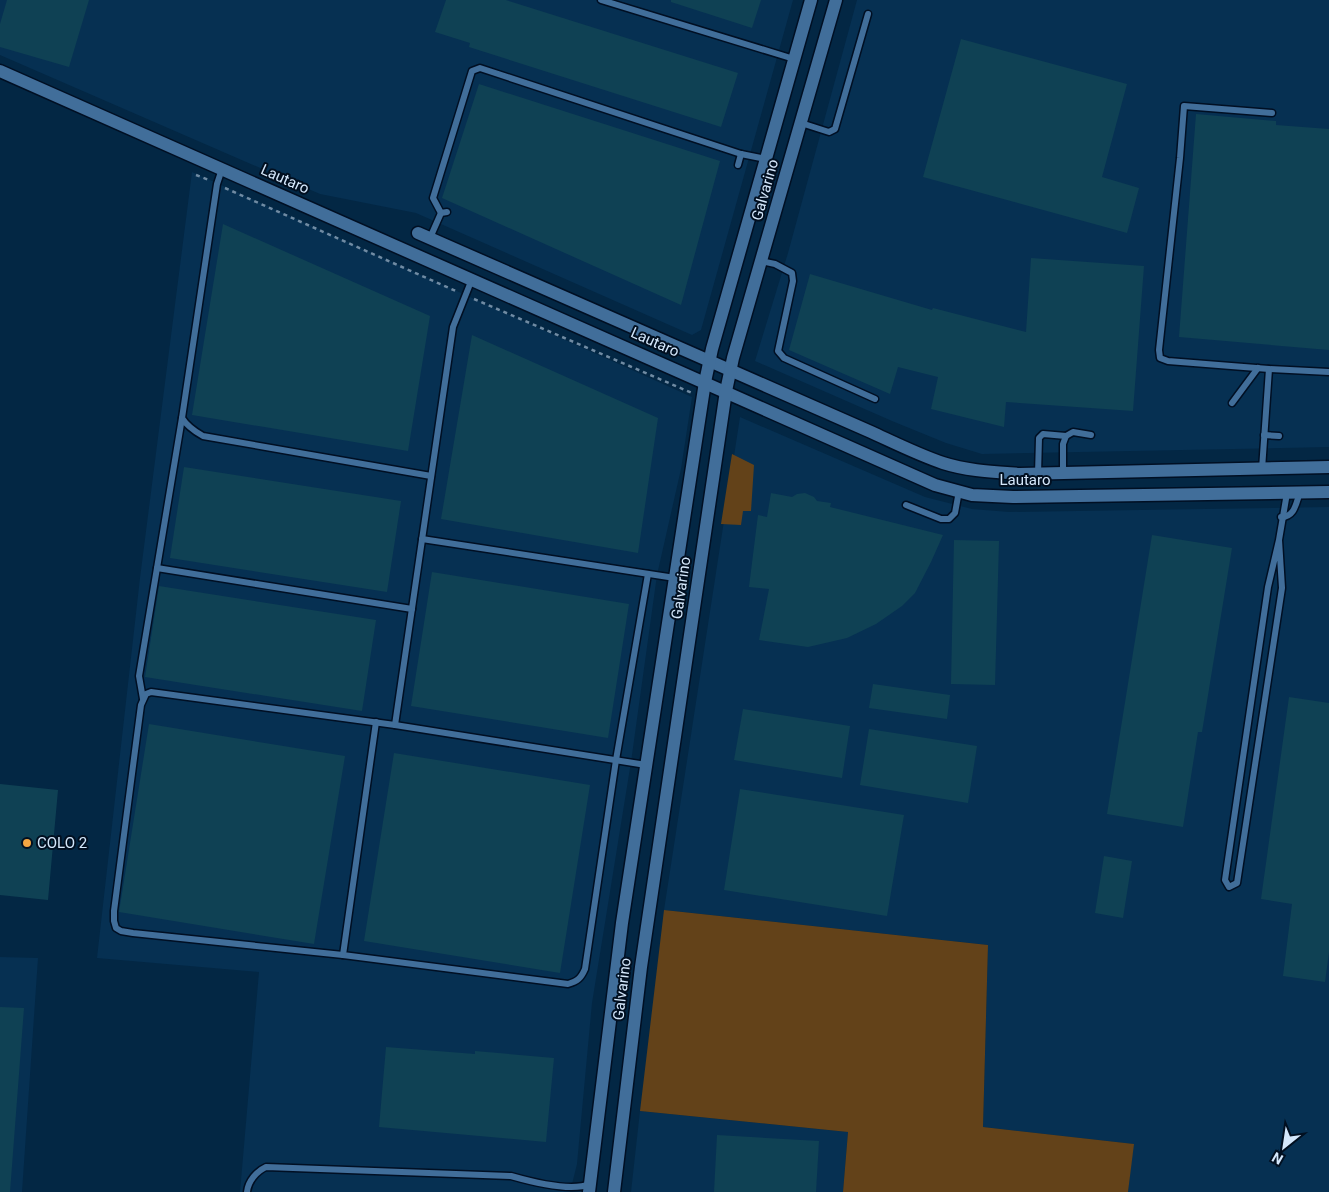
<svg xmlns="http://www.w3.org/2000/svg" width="1329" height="1192" font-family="Roboto,sans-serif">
<rect width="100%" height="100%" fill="#032744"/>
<!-- built -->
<g fill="#063052">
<polygon points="0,0 793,0 701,330 692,335 416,213 320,194 0,55"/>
<polygon points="857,0 1329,0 1329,447 982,454 946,443 892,421 755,361 788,253"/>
<polygon points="192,172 692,397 681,469 657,575 631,762 592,1003 577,1164 570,1192 240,1192 259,972 97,958 140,578"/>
<polygon points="740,417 925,497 972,509 1009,512 1329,507 1329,1192 1128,1192 1133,1144 983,1127 988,945 664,910"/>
<polygon points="0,957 38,958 22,1192 0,1192"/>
<polygon points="640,1111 848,1132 843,1192 631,1192"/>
</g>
<!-- green -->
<g fill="#634219">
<polygon points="732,454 754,465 751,511 743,511 741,525 721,524"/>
<polygon points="664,910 988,945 983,1127 1134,1144 1128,1192 843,1192 848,1132 640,1111"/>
</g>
<!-- building -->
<g fill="#0f4154">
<polygon points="7,0 89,0 69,67 0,47 0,24"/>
<polygon points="446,0 506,0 738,73 721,127 469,47 470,43 435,32"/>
<polygon points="671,0 761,0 752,28 671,2"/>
<polygon points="961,39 1127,84 1102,177 1139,188 1127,233 923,177"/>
<polygon points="479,84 720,161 681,305 442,198"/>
<polygon points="1196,114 1276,121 1276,125 1329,129 1329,350 1179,337"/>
<polygon points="223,224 430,316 408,451 192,415"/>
<polygon points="1031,258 1144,266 1133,411 1006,402 1004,427 931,409 938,377 898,367 890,394 789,350 810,274 932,310 933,308 1026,332"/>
<polygon points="472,335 658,418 638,553 441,519"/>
<polygon points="184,467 401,501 387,592 170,558"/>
<polygon points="771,493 792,497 797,494 805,493 814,497 817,501 831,503 830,507 943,535 931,562 915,593 902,606 876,624 847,638 808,647 759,640 769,589 749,587 758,515 767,517"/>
<polygon points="1152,535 1232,548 1202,732 1198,732 1183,827 1107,814"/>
<polygon points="954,540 999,541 995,685 951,684"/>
<polygon points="432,572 629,604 608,738 411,706"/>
<polygon points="159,586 376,620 362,711 145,677"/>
<polygon points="873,684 950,695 947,719 869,708"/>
<polygon points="1289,697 1329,703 1329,952 1325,982 1283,976 1292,904 1261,899"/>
<polygon points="743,709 850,726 842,778 734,760"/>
<polygon points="149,724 345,756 314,944 119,912"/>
<polygon points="869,729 977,746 968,803 860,785"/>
<polygon points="394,753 590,785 560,973 364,941"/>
<polygon points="0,784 58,790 48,900 0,895"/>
<polygon points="740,789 904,815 887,916 724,890"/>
<polygon points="1104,856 1132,861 1123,918 1095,913"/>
<polygon points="0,1007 24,1008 10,1192 0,1192"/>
<polygon points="386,1047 475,1054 475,1051 554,1058 546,1142 379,1127"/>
<polygon points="717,1135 819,1141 816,1192 714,1192"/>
</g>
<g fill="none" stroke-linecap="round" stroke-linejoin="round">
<!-- lane casing -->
<g stroke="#000f23" stroke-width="9">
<g id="lane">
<polyline points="601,0 794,59"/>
<polyline points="1272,113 1184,106 1180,158 1159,350 1160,358 1168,361 1269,369 1329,372"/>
<polyline points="801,123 829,132 835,129 868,14"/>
<polyline points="738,165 741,154"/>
<path d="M222 169 217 184 182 418C187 426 194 431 203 436L431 476"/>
<polyline points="441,213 433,198 472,71 480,68 741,154 766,159"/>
<polyline points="430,238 441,213 447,212"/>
<polyline points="761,261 775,264 792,273 793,281 778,351 784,358 875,399"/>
<polyline points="472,279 453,327 395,725 646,765"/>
<polyline points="1232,403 1258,368"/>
<polyline points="1264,435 1279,436"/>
<polyline points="1262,469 1269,369"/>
<polyline points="1063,473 1063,444 1066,436 1073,432 1091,435"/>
<polyline points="1038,474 1039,438 1043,434 1066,436"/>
<polyline points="906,505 941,519 949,519 955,513 959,491"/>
<path d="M1281 517C1295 517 1296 503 1300 492"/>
<polyline points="422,539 675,578"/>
<polyline points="1279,540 1282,588 1237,883 1229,887 1225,880 1268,587 1279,540 1287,493"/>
<polyline points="157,568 412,609"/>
<polyline points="143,699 139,676 182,418"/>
<path d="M376 722 343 955 568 984C578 981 581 978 585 969L616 760 648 574"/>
<polyline points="343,955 133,933 121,931 116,928 114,921 114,911 141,705 146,694 151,692 395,725"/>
<path d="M247 1192C248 1181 257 1171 266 1167L511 1176C532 1182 571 1192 590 1184"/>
</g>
</g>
<!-- street casing -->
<g stroke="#000f23" stroke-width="15">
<g id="street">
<polyline points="0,71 935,485 972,495 1013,497 1329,492"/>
<path d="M418 233 871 432C895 443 919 455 943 463 968 471 994 472 1020 474L1329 467"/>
<polyline points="589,1192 622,923 705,382 712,349 811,0"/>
<polyline points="614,1192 641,967 726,391 733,358 836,0"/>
</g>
</g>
<!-- path -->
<g stroke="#708ba3" stroke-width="2.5" stroke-dasharray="4 4" stroke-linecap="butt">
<polyline points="196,175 209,180"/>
<polyline points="225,188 458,292"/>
<polyline points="474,299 692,393"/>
</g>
<!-- lane -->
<use href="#lane" stroke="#416e9a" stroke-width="6"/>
<!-- street -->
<use href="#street" stroke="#416e9a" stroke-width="12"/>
</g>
<!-- markers -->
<circle fill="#f3a542" stroke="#010f20" stroke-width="2" cx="27" cy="843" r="5"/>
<g text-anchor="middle" stroke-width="4" stroke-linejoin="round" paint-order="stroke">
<!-- street labels -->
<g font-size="15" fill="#d4e7fb" stroke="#010f20">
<text transform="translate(285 179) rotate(24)" y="5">Lautaro</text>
<text transform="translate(765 190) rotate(-74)" y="5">Galvarino</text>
<text transform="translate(655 342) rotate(24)" y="5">Lautaro</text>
<text x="1025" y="485">Lautaro</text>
<text transform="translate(681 588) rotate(-82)" y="5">Galvarino</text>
<text transform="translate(622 989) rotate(-83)" y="5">Galvarino</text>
</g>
<!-- poi labels -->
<g font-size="15" fill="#d4e7fb" stroke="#010f20" text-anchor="start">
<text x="37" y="848">COLO 2</text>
</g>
</g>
<!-- north arrow -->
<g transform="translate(1284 1147) rotate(210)" stroke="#010f20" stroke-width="4" paint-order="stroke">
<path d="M0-4L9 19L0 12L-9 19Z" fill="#d4e7fb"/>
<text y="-8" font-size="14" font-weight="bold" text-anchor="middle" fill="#d4e7fb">N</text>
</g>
</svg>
